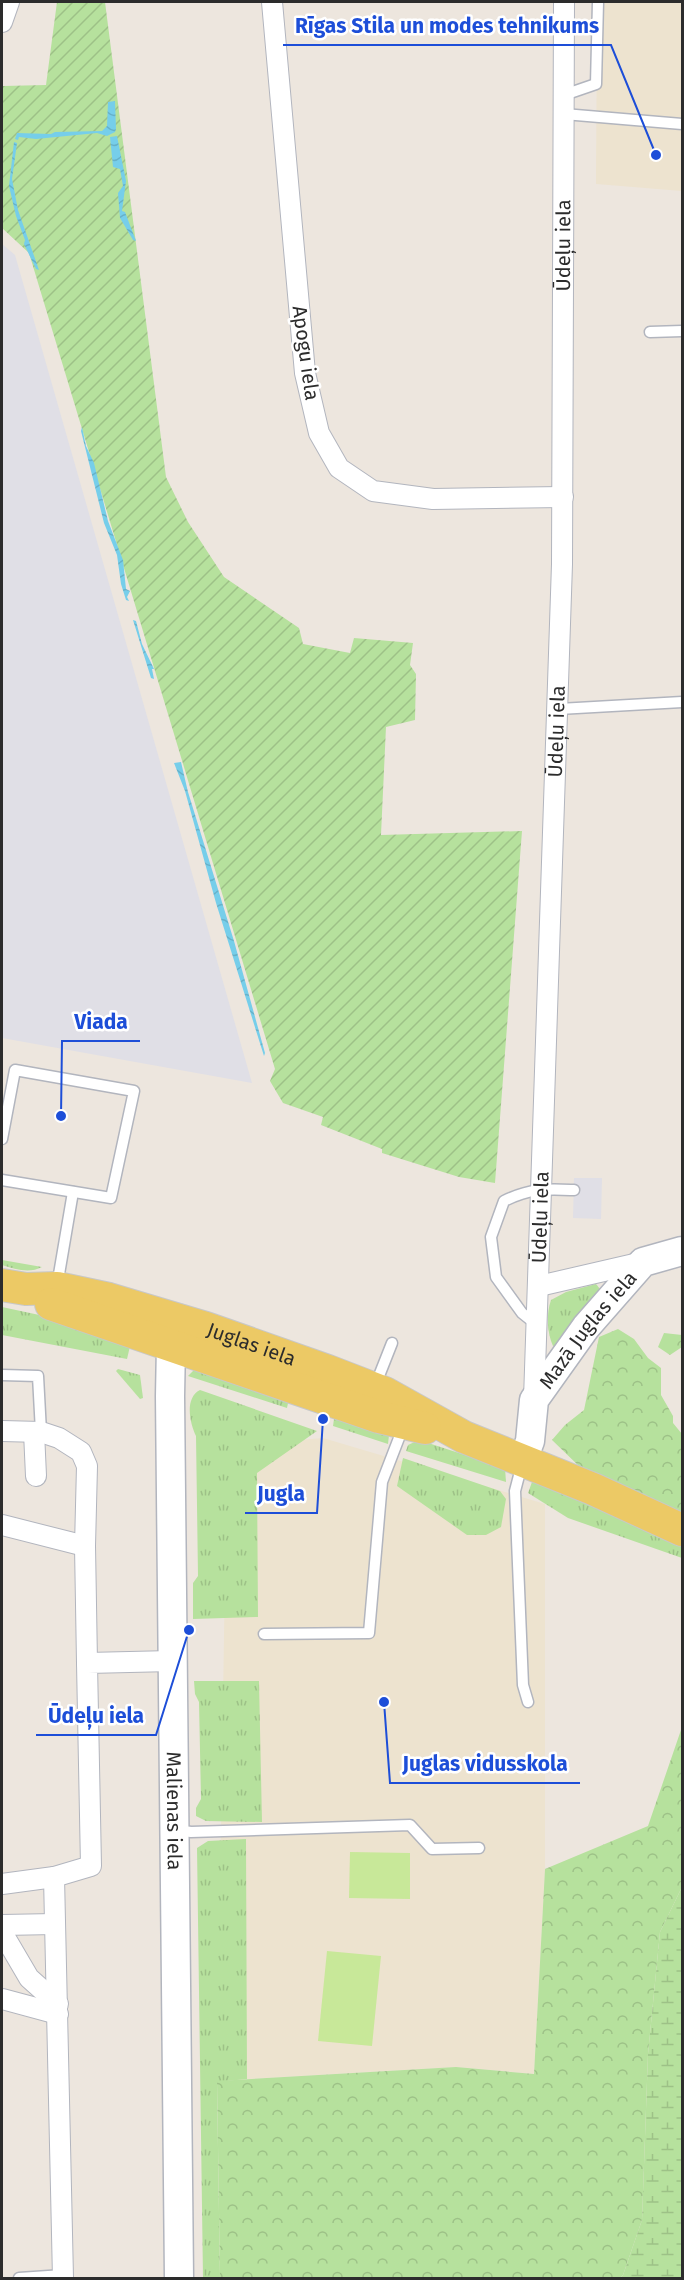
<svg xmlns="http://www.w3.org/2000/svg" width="684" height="2280" font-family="'Fira Sans',sans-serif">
<defs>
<pattern id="grass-tufts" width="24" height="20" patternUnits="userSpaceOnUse" patternTransform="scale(1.5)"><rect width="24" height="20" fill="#b6e19d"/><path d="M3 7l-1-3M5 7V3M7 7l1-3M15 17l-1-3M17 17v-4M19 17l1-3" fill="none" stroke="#9dc187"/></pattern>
<pattern id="forest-crowns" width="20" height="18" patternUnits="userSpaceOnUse" patternTransform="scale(1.5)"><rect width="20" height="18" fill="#b6e19d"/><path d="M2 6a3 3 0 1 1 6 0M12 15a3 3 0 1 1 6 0" fill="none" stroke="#9dc187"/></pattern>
<pattern id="wetland-marsh" width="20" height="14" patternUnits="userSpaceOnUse" patternTransform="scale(1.5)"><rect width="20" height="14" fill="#b6e19d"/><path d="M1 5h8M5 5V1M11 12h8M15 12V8" fill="none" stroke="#9dc187"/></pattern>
<pattern id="garden-furrows" width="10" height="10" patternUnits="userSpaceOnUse" patternTransform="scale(1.5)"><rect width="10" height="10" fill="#b6e19d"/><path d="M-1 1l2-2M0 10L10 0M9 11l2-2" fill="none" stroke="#9dc187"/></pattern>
<pattern id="water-waves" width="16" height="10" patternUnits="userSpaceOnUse" patternTransform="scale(1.5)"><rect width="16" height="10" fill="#76ceea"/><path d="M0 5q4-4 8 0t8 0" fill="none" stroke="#66b1c9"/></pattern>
</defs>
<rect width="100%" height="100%" fill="#ede6de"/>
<!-- industrial -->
<g fill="#e0dfe6">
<polygon points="2,244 15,255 252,1083 2,1038"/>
<polygon points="574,1178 602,1178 601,1219 573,1218"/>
</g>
<!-- education -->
<g fill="#ede3cf">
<polygon points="597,2 682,2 682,191 596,184"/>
<polygon points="323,1438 545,1504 545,1869 534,2074 456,2067 217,2081 227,1446"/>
</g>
<!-- grass -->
<g fill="url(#grass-tufts)">
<path d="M2 1260 42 1267C29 1274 15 1269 2 1265Z"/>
<path d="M596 1284 600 1289 601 1297 561 1344 553 1346C547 1333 546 1314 551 1300L566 1292Z"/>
<polygon points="2,1307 44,1316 131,1342 127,1359 2,1335"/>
<polygon points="118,1369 140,1375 143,1398 140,1399 116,1371"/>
<polygon points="195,1369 232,1377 288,1403 287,1408 188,1376"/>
<path d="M200 1390 317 1431 257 1473 258 1617 193 1619V1583L198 1576 196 1436C190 1424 184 1398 200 1390Z"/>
<polygon points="334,1419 387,1430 389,1435 388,1444 333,1426"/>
<polygon points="419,1440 505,1468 506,1482 406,1451 408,1445"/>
<polygon points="403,1458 500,1491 506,1499 501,1527 486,1535 467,1535 397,1486"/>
<polygon points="532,1482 541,1482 682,1541 682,1558 568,1518 528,1493"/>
<polygon points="194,1681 259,1681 262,1822 206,1821 196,1816 196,1808 201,1799 199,1702 195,1694"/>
<polygon points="246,1839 247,2079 217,2082 220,2278 203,2278 197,1848 208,1841"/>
</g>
<!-- forest -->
<g fill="url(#forest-crowns)">
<polygon points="618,1329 634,1339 648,1358 661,1368 661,1395 673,1416 673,1423 682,1434 682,1516 582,1469 552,1440 565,1425 584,1410 599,1337"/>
<polygon points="664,1333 682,1335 682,1347 670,1355 658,1347"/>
<polygon points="682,1727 682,1887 660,1932 648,2054 642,2220 623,2275 620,2278 220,2278 217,2081 456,2067 534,2074 545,1869 648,1826"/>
</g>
<!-- wetland -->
<polygon fill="url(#wetland-marsh)" points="682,1887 682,2278 620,2278 623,2275 642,2220 648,2054 660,1932"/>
<!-- garden -->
<polygon fill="url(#garden-furrows)" points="57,2 105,2 166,477 188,522 224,577 299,628 303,644 350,653 354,638 413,643 410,665 416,674 415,720 386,727 381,835 522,831 495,1183 459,1177 382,1153 382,1149 321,1125 323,1117 283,1103 270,1081 275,1069 29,253 2,228 2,93 3,86 46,85"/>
<!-- pitch -->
<g fill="#c8e899">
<polygon points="350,1852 410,1853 410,1899 349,1898"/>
<polygon points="327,1951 381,1956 372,2046 318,2041"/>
</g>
<!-- water -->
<g fill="url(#water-waves)">
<polygon points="115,101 116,129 115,132 107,136 97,133 36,139 19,137 18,140 15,139 17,133 51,134 55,132 102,131 107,126 108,102"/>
<polygon points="117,136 126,181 122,211 125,212 136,241 133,240 120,218 118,193 123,186 120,169 113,167 110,137"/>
<polygon points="14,142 17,143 12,179 18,210 39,270 36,269 24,244 25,240 16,216 9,186"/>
<polygon points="82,427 86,446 94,463 108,521 123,560 126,589 130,591 127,597 129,601 126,600 121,584 117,555 104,523 81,431"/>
<polygon points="133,620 136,621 142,644 154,669 152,669 154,679 151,678"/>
<polygon points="181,762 188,792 234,941 265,1053 264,1056 216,903 185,791 174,763"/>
</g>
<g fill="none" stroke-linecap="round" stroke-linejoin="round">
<!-- lane casing -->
<g stroke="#b2b5be" stroke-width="13">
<g id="lane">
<polyline points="564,95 596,84 598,2"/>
<polyline points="564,114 682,124"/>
<polyline points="650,332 682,331"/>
<polyline points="559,709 682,702"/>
<polyline points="2,1139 15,1070 134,1091 111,1198 2,1180"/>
<polyline points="57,1286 73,1192"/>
<path d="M537 1325 522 1313 496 1277 491 1237 504 1201C531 1188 544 1189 574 1190"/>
<polyline points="2,1375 38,1376 41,1432"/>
<polyline points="375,1386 392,1343"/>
<polyline points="522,1464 515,1491 523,1685 528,1702"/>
<polyline points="264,1634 369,1633 382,1482 404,1425"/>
<polyline points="176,1830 191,1832 410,1825 432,1849 479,1848"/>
<polyline points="19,2278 63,2275"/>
</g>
</g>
<!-- street casing -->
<g stroke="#b2b5be" stroke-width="22">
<g id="street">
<polyline points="272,2 305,373 319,433 339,468 373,491 433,499 563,497"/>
<polyline points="2,22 9,2"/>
<polyline points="539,1286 643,1262"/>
<path id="s1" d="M534 1399 562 564 564 2"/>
<polyline points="2,1431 41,1432 59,1438 81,1452 87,1466 85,1546 87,1663"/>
<polyline points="34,1432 36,1476"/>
<polyline points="2,1525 85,1546"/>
<polyline points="2,1884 54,1877"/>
<polyline points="2,1925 55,1924"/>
<polyline points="2,1932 29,1978 58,2004"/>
<polyline points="2,1999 58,2014"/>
<polyline points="63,2278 54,1877 91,1866 87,1663 172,1661"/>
</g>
</g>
<!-- secondary casing -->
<g stroke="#b2b5be" stroke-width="31">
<g id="secondary">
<path id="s2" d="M171 1345 170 1396 179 2278"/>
<path id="s3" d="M523 1460 530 1441 534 1400 586 1327 643 1262 682 1251"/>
</g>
</g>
<!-- primary casing -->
<g stroke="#c8c8c8" stroke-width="34">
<g id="primary">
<path id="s4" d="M2 1285 26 1289 57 1288 109 1299 206 1328 328 1371 385 1393 464 1437 593 1489 682 1530"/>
<polyline points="51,1304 379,1417 425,1428"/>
</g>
</g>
<!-- lane -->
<use href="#lane" stroke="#fff" stroke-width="10"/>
<!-- street -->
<use href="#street" stroke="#fff" stroke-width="20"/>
<!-- secondary -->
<use href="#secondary" stroke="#fff" stroke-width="28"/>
<!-- primary -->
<use href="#primary" stroke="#ecc965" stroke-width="32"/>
</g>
<g text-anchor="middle" stroke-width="5" stroke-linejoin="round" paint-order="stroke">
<!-- street labels -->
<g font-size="20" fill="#2c2c2c" stroke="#fff">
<text dy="7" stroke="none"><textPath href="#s1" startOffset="1154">Ūdeļu iela</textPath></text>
<text transform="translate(306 353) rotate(82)" y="7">Apogu iela</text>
<text dy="7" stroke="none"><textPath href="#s1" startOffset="668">Ūdeļu iela</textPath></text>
<text dy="7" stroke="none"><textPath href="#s1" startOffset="182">Ūdeļu iela</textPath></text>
<text dy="7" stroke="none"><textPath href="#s3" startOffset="150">Mazā Juglas iela</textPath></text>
<text dy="7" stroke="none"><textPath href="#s4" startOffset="258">Juglas iela</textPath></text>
<text dy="7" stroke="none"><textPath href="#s2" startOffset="466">Malienas iela</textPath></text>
</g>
</g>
<!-- callouts -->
<path fill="none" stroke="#1d4ed8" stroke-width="2" d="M656 155L611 45H283M61 1116L62 1041H140M323 1419L317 1513H245M189 1630L156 1735H36M384 1702L390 1783H580"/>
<g fill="#1d4ed8" stroke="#fff" stroke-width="2">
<circle cx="656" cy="155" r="6"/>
<circle cx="61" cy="1116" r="6"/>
<circle cx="323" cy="1419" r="6"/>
<circle cx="189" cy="1630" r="6"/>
<circle cx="384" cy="1702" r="6"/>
</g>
<g font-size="21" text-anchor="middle" font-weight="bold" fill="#1d4ed8" stroke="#fff" stroke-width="5" stroke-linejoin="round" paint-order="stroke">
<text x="447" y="33">Rīgas Stila un modes tehnikums</text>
<text x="101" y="1029">Viada</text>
<text x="281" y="1501">Jugla</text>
<text x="96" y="1723">Ūdeļu iela</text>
<text x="485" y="1771">Juglas vidusskola</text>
</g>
<!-- border -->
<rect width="684" height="2280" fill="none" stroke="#2c2c2c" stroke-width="6"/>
</svg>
